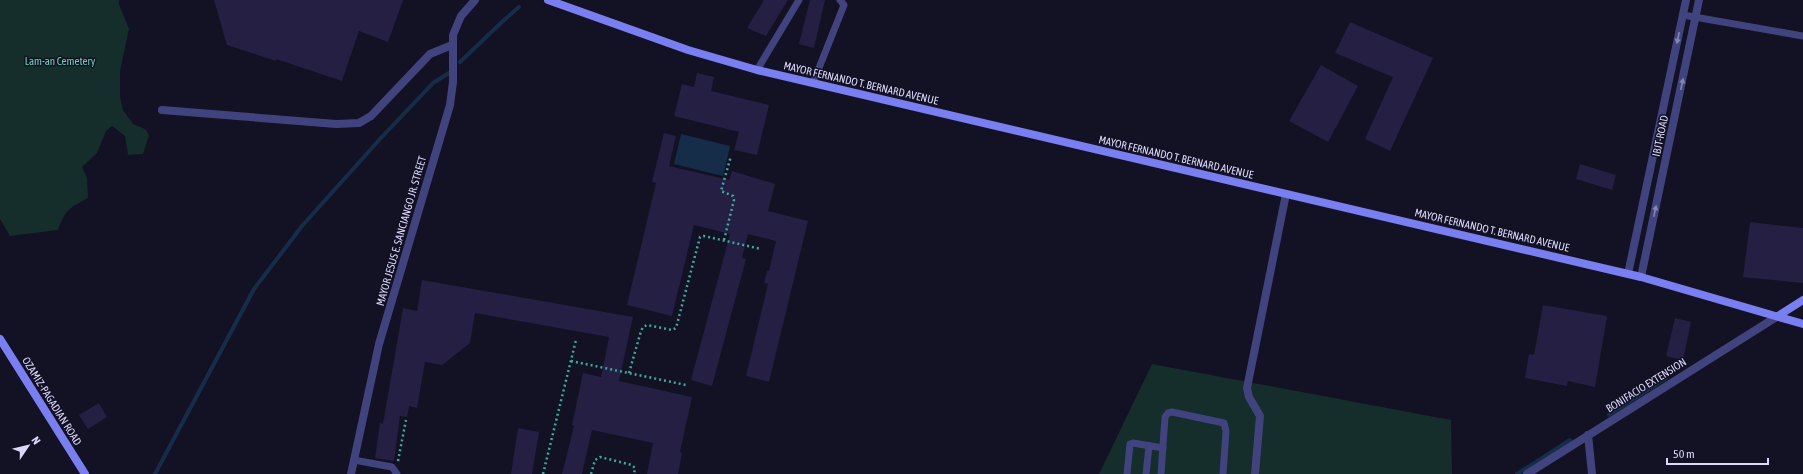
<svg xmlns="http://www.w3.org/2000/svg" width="1803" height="474" font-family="'Asap Condensed',sans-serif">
<rect width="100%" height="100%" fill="#131124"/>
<!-- green -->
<g fill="#152d2b">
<path d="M0 0H119V4L129 29 120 71V97L123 110 133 124 145 129 149 135 143 154 128 155 125 136 112 126 106 131 97 153 82 167 87 178 88 198C69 208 65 210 58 230L10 236 0 219Z"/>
<polygon points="1152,364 1451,420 1452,474 1099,474"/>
</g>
<!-- water -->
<polygon fill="#162d4a" points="681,134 730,146 723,176 674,164"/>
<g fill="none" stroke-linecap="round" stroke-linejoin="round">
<!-- stream -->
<g stroke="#162d4a" stroke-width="4">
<polyline points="460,62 503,21 519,7"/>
<polyline points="1609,415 1666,378"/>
<polyline points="155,474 254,289 302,226 380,139 433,83 449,73"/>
<polyline points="1517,474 1570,440"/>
</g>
</g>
<!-- building -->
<g fill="#241f43">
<polygon points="214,0 403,0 388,42 359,31 342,81 276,59 276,61 227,45"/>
<polygon points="764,0 788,0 766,36 747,28"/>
<polygon points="810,0 825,0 814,48 799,44"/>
<polygon points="1350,22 1433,58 1390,151 1365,139 1393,77 1335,53"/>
<polygon points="1321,65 1358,86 1328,142 1289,121"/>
<polygon points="697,73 714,77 711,91 769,105 757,155 734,150 739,132 674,116 682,84 694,87"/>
<polygon points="664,133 676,136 669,166 729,180 732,171 775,184 768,211 808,221 769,382 746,376 768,284 764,283 767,271 769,271 776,241 748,234 742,258 746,259 712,386 691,380 730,234 694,225 672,316 627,305 656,183 652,182"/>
<polygon points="1580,164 1616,175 1612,190 1576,179"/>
<polygon points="1750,222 1803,228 1803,283 1743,277"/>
<polygon points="422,280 633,317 619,381 692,397 680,452 682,453 678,474 647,474 653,443 592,430 582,474 562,474 574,426 572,425 583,373 601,377 609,337 475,313 470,343 442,365 425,362 417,408 409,406 407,417 400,416 394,461 375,458 380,423 383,424 403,308 417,311"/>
<polygon points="1543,305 1607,316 1595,387 1568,381 1567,386 1525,378 1529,354 1534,355"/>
<polygon points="1675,318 1691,322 1683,360 1666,356"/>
<polygon points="99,403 107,417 88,429 79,415"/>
<polygon points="518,428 539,432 532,474 511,474"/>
</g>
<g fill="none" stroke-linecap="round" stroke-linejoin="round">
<!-- path -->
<g stroke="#3cab9d" stroke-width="2.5" stroke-dasharray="2 3" stroke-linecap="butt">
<polyline points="724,240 734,200 733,196 721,191 731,156"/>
<polyline points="571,361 686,385"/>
<polyline points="629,373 641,331 643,327 647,325 672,330 676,328 700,237 704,236 761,249"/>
<polyline points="398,461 406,420"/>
<polyline points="543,474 576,340"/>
<polyline points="591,474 595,460 600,457 632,465 635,468 634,474"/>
</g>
<!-- service -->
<g stroke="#41437e" stroke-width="7">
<polyline points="1683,15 1803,36"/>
<polyline points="757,70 799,0"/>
<polyline points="813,83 844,5 840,0"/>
<polyline points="354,460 392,467 397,474"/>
<polyline points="1127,474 1130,444 1133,443 1163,448"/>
<polyline points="1146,474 1149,446"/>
<polyline points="1161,474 1165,417 1168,413 1172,412 1224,423 1226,431 1223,474"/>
</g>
<!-- minor -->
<g stroke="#41437e" stroke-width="8">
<polyline points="162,110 336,124 359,123 371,116 430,54 452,45"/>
<polyline points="1628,274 1686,0"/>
<polyline points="1641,277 1699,0"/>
<polyline points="1588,435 1592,474"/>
<polyline points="1255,474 1260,416 1249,397 1247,388 1286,194"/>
</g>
<!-- tertiary -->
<g stroke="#41437e" stroke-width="8">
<polyline points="351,474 379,344 450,105 453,82 453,35 461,16 475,0"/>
<polyline points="1527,474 1778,316"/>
</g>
<!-- secondary -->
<g stroke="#797ff1" stroke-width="8">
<polyline points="548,0 688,50 757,70 1641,277 1803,324"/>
<polyline points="1778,316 1803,300"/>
<polyline points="0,339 85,474"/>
</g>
</g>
<!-- one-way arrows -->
<defs><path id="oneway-solid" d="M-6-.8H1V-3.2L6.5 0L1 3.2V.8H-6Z"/></defs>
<g fill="#8686b6">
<use href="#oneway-solid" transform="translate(1678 38) rotate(102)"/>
<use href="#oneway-solid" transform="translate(1682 84) rotate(-78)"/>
<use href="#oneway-solid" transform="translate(1655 211) rotate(-78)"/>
</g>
<g text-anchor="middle" stroke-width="3" stroke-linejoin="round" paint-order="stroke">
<!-- park labels -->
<g font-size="11" fill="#6bd4b2" stroke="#131124">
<text x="60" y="65">Lam-an Cemetery</text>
</g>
<!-- street labels -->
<g font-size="11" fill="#dad8fb" stroke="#131124">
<text transform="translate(861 83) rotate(13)" y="4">MAYOR FERNANDO T. BERNARD AVENUE</text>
<text transform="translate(1660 136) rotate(-78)" y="4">IBJT-ROAD</text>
<text transform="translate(1176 157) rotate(13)" y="4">MAYOR FERNANDO T. BERNARD AVENUE</text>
<text transform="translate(1492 230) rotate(13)" y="4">MAYOR FERNANDO T. BERNARD AVENUE</text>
<text transform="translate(401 231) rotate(-74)" y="4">MAYOR JESUS E. SANCIANGO JR. STREET</text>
<text transform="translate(1646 385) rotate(-32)" y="4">BONIFACIO EXTENSION</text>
<text transform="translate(52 401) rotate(58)" y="4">OZAMIZ-PAGADIAN ROAD</text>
</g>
</g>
<!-- north arrow -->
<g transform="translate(28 446) rotate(55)" stroke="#131124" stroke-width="3" paint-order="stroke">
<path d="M0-3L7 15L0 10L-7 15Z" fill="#dad8fb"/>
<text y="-6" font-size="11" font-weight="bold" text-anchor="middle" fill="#dad8fb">N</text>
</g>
<!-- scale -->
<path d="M1667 458v6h101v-6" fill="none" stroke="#dad8fb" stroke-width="2"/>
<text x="1673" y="458" font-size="12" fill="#dad8fb" stroke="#131124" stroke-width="3" paint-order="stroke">50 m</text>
</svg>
